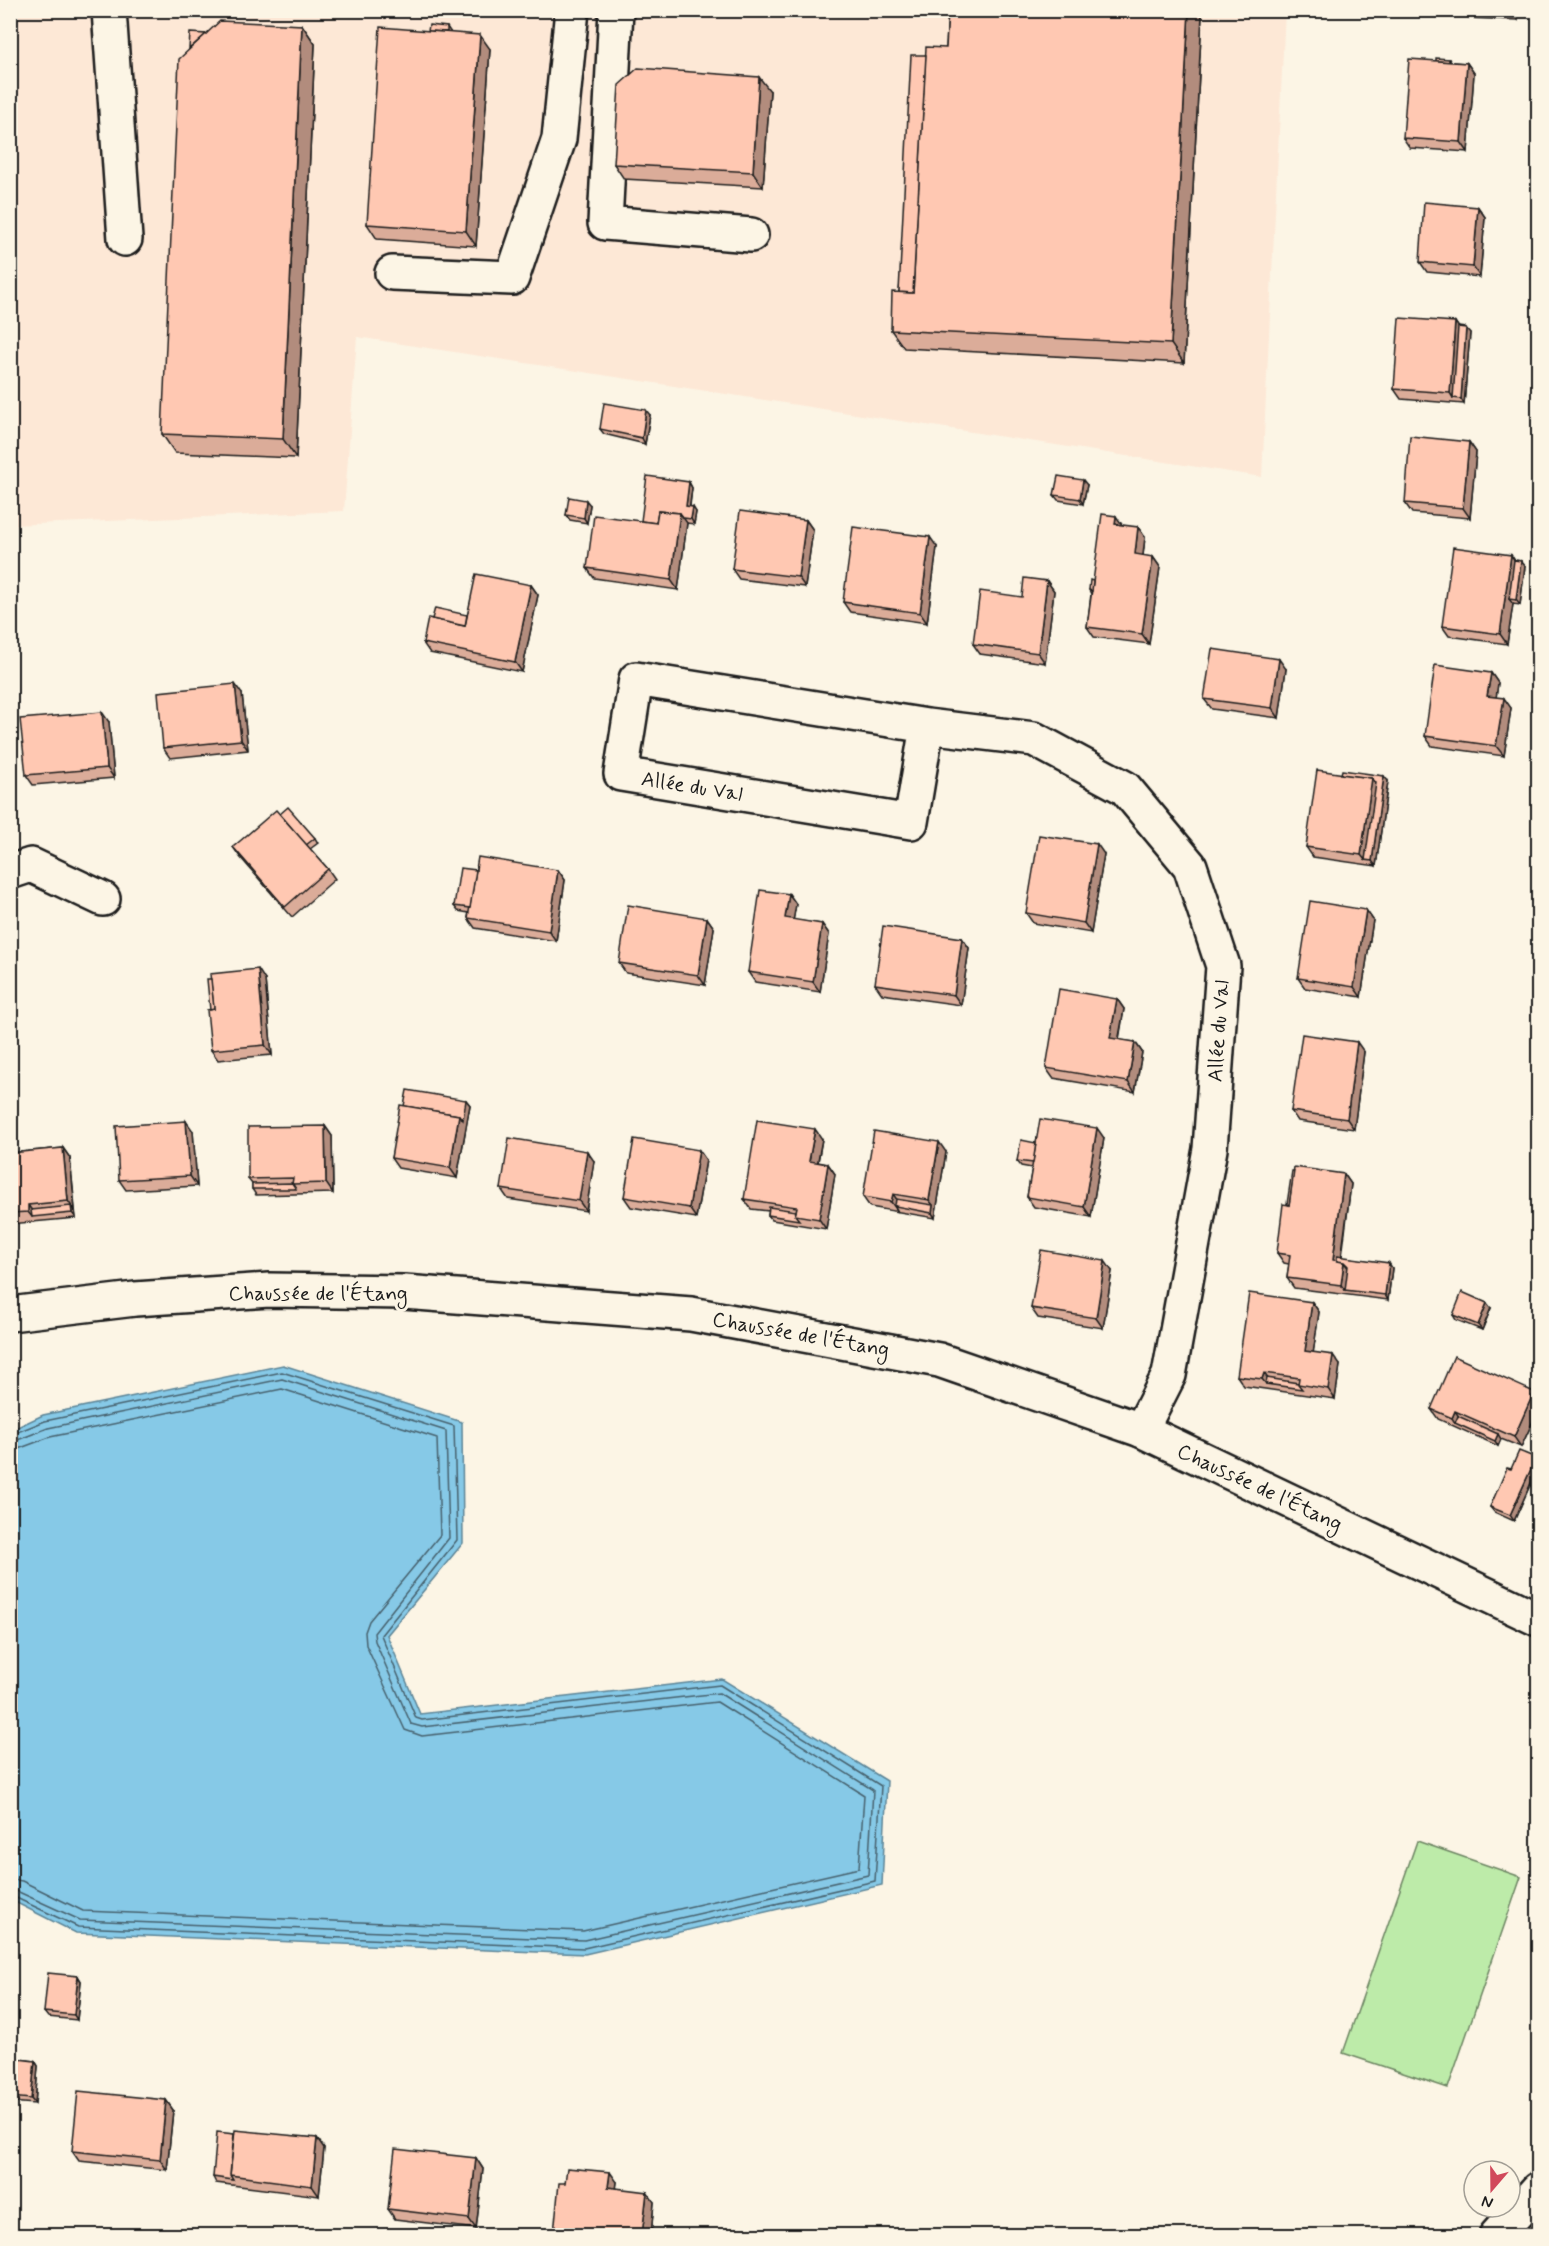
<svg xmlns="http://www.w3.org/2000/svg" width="1549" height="2246" font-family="Mynerve,sans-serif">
<rect width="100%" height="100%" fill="#fcf5e5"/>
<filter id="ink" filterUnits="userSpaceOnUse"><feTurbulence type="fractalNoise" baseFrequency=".0167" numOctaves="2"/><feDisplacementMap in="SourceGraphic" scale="12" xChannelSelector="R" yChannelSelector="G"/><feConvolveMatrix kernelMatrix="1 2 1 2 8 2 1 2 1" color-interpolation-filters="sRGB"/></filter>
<g filter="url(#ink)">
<!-- built -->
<polygon fill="#fde8d6" points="10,11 1285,11 1262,477 357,337 344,511 11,525"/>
<!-- green -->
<polygon fill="#bdeba9" stroke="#6c8462" stroke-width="1.5" points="1417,1841 1521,1877 1448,2088 1343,2053"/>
<!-- water -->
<polygon fill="#86c9e7" stroke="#5c8496" stroke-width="1.5" points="283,1365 462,1422 463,1543 387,1635 420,1714 722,1679 887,1781 882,1885 585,1954 76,1933 11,1900 11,1430 43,1415"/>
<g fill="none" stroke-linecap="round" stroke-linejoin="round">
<!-- shore -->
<g stroke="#46616d" stroke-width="1.5">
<polyline points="10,1435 45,1421 282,1372 454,1426 457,1540 381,1635 416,1718 422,1720 720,1685 881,1786 875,1881 584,1948 78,1927 10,1895"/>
<polyline points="10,1443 48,1428 282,1379 446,1431 449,1538 374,1633 375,1641 411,1724 422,1727 719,1693 873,1790 868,1875 584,1940 80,1920 10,1888"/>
<polyline points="10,1452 50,1437 282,1389 437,1438 440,1535 369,1621 365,1632 366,1645 405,1730 422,1736 717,1702 864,1795 859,1868 583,1931 83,1911 22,1881 10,1879"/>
</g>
<!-- minor casing -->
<g stroke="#1c1c1c" stroke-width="38">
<g id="minor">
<polyline points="109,10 125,239"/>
<polyline points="616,10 605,223 751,235"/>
<polyline points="392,273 512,278 559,139 572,10"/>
<polyline points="927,726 911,822 621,774 636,679 927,726 1034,739 1125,788 1190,866 1223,966 1210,1149 1169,1375 1141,1430"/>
<polyline points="10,872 31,865 103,899"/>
<polyline points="10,1314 135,1299 269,1290 404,1292 691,1314 939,1360 1141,1430 1538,1619"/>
<polyline points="1496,2236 1538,2189"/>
</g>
</g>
<!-- minor -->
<use href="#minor" stroke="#fcf5e5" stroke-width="33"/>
</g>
<!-- wall -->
<g fill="#dbac99" stroke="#1c1c1c" stroke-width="1.5">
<polygon points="948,10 1199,10 1202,15 1184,363 904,348 891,330 899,292 926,55 946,48"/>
<polygon points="1464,10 1519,10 1518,20 1469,18"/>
<polygon points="302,25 315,44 296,458 175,453 162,434 206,34"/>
<polygon points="447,27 451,33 490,49 476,246 377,239 367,224 428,31"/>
<polygon points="1449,59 1451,62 1467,63 1474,73 1468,152 1410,148 1403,138 1436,61"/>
<polygon points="770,91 763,187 624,179 614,164"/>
<polygon points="1478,207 1485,217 1480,277 1427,272 1420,262"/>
<polygon points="1455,322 1458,327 1470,333 1464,404 1401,399 1394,389"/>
<polygon points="650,415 645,444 604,434 600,429"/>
<polygon points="1469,442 1476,452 1470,518 1412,513 1405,503"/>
<polygon points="689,482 692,488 690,506 696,512 694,524 687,523 678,590 594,578 587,568 641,521"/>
<polygon points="1087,485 1083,504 1058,500 1054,495"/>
<polygon points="590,505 587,523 570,520 566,515"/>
<polygon points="806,520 813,530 805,587 739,579 732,569"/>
<polygon points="1122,525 1145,537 1143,556 1153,557 1160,567 1149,644 1094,637 1087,627 1091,594 1089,590"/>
<polygon points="937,547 927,623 850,612 843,602"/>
<polygon points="1511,555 1514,560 1521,561 1525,566 1520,605 1513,604 1507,644 1449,636 1442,626"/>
<polygon points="1047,581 1054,591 1045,663 980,654 973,644 1022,597"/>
<polygon points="531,585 538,595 522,672 430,653 423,643 432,619 467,615"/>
<polygon points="1286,669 1279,718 1212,709 1204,699"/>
<polygon points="1491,673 1498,683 1496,697 1511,708 1504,756 1432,746 1425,736"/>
<polygon points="242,694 248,750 170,758 163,748"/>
<polygon points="109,722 114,778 33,785 26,775"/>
<polygon points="1388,781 1376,866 1313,857 1306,847"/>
<polygon points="280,814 315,838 318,843 310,849 328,869 335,879 292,917 240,857 233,847"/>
<polygon points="1104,854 1091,933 1033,923 1026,913"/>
<polygon points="476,870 558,870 565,880 556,941 475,928 468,918 469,913 458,911 454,906"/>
<polygon points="789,894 796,904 793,920 822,924 829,934 820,992 755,982 748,972"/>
<polygon points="1366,910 1373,920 1361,997 1305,988 1298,978"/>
<polygon points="707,918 714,928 705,985 626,973 619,963"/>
<polygon points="962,938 969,948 961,1005 882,994 875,984"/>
<polygon points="211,979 265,980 272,1055 218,1060 211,1050"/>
<polygon points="1117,999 1124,1009 1119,1040 1135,1042 1142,1052 1135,1092 1053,1078 1046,1068"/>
<polygon points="1364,1052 1354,1129 1298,1121 1291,1111"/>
<polygon points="466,1100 470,1105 457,1178 398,1168 391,1158 404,1106"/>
<polygon points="325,1126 332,1136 333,1193 256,1195 252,1189 252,1184 248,1179"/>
<polygon points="193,1131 197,1186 126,1190 119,1180"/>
<polygon points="1104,1138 1091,1217 1034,1207 1027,1197 1032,1168 1021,1166 1017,1161 1036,1143"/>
<polygon points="822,1139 818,1162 828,1164 835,1174 826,1229 772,1220 768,1215 769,1211 751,1209 744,1199"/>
<polygon points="63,1148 70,1158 76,1218 10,1224 10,1153"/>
<polygon points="946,1152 935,1218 870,1207 863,1197"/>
<polygon points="706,1160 696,1218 631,1207 624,1197"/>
<polygon points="594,1161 586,1211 508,1199 501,1189"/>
<polygon points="1344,1174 1351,1184 1342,1257 1392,1268 1388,1300 1294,1288 1287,1278 1289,1264 1284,1263 1277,1253 1287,1204"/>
<polygon points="1112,1271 1103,1328 1038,1318 1031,1308"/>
<polygon points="1312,1302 1319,1312 1313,1353 1340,1365 1335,1399 1244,1386 1237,1376"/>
<polygon points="1491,1308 1482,1330 1456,1320 1453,1315"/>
<polygon points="1534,1392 1539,1398 1539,1408 1521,1447 1501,1439 1498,1446 1438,1419 1431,1409"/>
<polygon points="1536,1458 1539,1462 1539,1465 1514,1521 1494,1512 1490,1507 1511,1469"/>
<polygon points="78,1976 81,1981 77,2020 48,2017 44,2012"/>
<polygon points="10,2058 35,2061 38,2066 35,2104 10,2102"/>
<polygon points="166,2100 173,2110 167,2170 79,2161 72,2151"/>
<polygon points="234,2134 317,2138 324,2148 319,2196 216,2183 213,2177"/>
<polygon points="476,2158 483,2169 476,2229 395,2219 388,2209"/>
<polygon points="617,2182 616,2188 654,2202 651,2235 556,2235 554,2233 565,2183"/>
</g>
<!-- shaded-wall -->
<g fill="#b28c7d" stroke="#1c1c1c" stroke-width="1.5">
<polygon points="1189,10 1199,10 1202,15 1184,363 1171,344"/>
<polygon points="1511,10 1519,10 1518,20"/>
<polygon points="302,25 315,44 296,458 283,439"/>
<polygon points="480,35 490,49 476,246 466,231"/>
<polygon points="1467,63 1474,73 1468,152 1461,142"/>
<polygon points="759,77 770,91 763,187 753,172"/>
<polygon points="1478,207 1485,217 1480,277 1473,267"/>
<polygon points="1455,322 1462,332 1453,398 1450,393"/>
<polygon points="1466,328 1470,333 1464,404 1461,399"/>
<polygon points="646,410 650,415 645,444 642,438"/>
<polygon points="1469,442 1476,452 1470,518 1463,508"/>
<polygon points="1083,480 1087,485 1083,504 1080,499"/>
<polygon points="689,482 692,488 689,511 686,506"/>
<polygon points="586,500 590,505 587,523 584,518"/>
<polygon points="693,507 696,512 694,524 691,519"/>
<polygon points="680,513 687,523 678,590 671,580"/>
<polygon points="1116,516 1123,526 1115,524"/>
<polygon points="806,520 813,530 805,587 798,577"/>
<polygon points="1138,527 1145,537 1142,564 1135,554"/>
<polygon points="930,537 937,547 927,623 920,613"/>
<polygon points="1511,555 1518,565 1509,599 1513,604 1507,644 1500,634"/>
<polygon points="1153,557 1160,567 1149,644 1142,634"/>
<polygon points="1521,561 1525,566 1520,605 1516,600"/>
<polygon points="1047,581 1054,591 1045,663 1038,653"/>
<polygon points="531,585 538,595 522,672 515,662"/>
<polygon points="1279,659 1286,669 1279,718 1272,708"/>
<polygon points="1491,673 1498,683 1495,706 1487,696"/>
<polygon points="235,684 242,694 248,750 241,740"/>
<polygon points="1504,698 1511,708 1504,756 1496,746"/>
<polygon points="102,712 109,722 114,778 107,768"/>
<polygon points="1384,776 1388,781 1376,866 1372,861"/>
<polygon points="1372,778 1379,788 1365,860 1361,855"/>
<polygon points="1097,844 1104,854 1091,933 1084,923"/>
<polygon points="558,870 565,880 556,941 549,931"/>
<polygon points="789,894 796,904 792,928 785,918"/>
<polygon points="1366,910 1373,920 1361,997 1354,987"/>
<polygon points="707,918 714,928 705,985 698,975"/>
<polygon points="822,924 829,934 820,992 813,982"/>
<polygon points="962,938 969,948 961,1005 954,995"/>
<polygon points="258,969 265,980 272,1055 265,1045"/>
<polygon points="1117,999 1124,1009 1117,1048 1110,1038"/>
<polygon points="1135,1042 1142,1052 1135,1092 1128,1082"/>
<polygon points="1357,1042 1364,1052 1354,1129 1347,1119"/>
<polygon points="466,1100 470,1105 457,1178 450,1168 459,1115"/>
<polygon points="186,1121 193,1131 197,1186 190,1176"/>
<polygon points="325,1126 332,1136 333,1193 326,1183"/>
<polygon points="1097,1128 1104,1138 1091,1217 1084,1207"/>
<polygon points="815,1129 822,1139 816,1171 809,1161"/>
<polygon points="939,1142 946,1152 935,1218 932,1213 933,1205 929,1200"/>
<polygon points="63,1148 70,1158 75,1211 68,1201"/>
<polygon points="699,1150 706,1160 696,1218 689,1208"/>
<polygon points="587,1151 594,1161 586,1211 579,1201"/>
<polygon points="828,1164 835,1174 826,1229 819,1219"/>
<polygon points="1344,1174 1351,1184 1340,1266 1333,1260"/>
<polygon points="893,1194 900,1204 895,1206 898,1212 891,1202"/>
<polygon points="28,1205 35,1215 32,1217 28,1212"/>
<polygon points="71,1206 75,1212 76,1218 72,1213"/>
<polygon points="1105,1261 1112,1271 1103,1328 1096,1318"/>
<polygon points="1344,1262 1351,1272 1345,1290 1341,1285"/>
<polygon points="1389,1263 1392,1268 1388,1300 1385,1295"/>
<polygon points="1312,1302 1319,1312 1312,1361 1305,1351"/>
<polygon points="1487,1303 1491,1308 1482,1330 1478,1325"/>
<polygon points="1333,1355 1340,1365 1335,1399 1328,1389"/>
<polygon points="1264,1373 1271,1383 1266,1384 1262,1379"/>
<polygon points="1534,1392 1539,1398 1539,1408 1521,1447 1514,1437"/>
<polygon points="1455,1411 1462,1421 1455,1423 1452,1418"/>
<polygon points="1498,1434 1501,1439 1498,1446 1495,1441"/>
<polygon points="1536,1458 1539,1462 1539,1465 1514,1521 1510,1515"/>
<polygon points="78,1976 81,1981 77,2020 74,2015"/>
<polygon points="35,2061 38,2066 35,2104 31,2099"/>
<polygon points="166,2100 173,2110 167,2170 160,2160"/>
<polygon points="317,2138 324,2148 319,2196 312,2186"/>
<polygon points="476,2158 483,2169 476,2229 469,2219"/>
<polygon points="610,2172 617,2182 615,2198 608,2187"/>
<polygon points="647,2192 654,2202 651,2235 642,2235"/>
</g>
<!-- building -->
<g fill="#ffc8b2" stroke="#1c1c1c" stroke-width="1.5">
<polygon points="948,10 1189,10 1171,344 891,330 892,292 913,293 926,47 946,48"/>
<polygon points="220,21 302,25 283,439 162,434 179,59"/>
<polygon points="429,25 447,27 447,32 428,31"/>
<polygon points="380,27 480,35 466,231 367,224"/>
<polygon points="190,33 206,34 189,49"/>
<polygon points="911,55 926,55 913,293 899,292"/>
<polygon points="1436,58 1449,59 1449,62 1436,61"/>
<polygon points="1409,59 1467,63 1461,142 1403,138"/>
<polygon points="638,68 759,77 753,172 614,164 619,85"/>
<polygon points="1424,202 1478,207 1473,267 1420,262"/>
<polygon points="1399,318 1455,322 1450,393 1394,389"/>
<polygon points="1458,327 1466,328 1461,399 1453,398"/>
<polygon points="604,403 646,410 642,438 600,429"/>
<polygon points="1410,436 1469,442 1463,508 1405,503"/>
<polygon points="647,476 689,482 686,506 693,507 691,519 684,518 680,513 658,511 656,523 641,521"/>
<polygon points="1058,476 1083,480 1080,499 1054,495"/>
<polygon points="569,497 586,500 584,518 566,515"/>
<polygon points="658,511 680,513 671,580 587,568 594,515 656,523"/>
<polygon points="740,511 806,520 798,577 732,569"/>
<polygon points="1102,514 1116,516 1115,524 1138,527 1135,554 1153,557 1142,634 1087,627"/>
<polygon points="853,527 930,537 920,613 843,602"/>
<polygon points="1453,547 1511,555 1500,634 1442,626"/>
<polygon points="1514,560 1521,561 1516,600 1509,599"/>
<polygon points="476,574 531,585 515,662 423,643 428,618 465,626"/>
<polygon points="1024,578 1047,581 1038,653 973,644 980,591 1022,597"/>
<polygon points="1090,580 1093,581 1092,591 1089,590"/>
<polygon points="435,608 467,615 465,626 432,619"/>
<polygon points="1212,649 1279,659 1272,708 1204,699"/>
<polygon points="1435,665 1491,673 1487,696 1504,698 1496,746 1425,736"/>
<polygon points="235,684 241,740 163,748 158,692"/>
<polygon points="102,712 107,768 26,775 20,719"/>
<polygon points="1317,770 1372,778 1361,855 1306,847"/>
<polygon points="1342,770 1384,776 1372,861 1365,860 1376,783 1372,778 1341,774"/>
<polygon points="288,807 315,838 306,845 280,814"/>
<polygon points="276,810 328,869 285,907 233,847"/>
<polygon points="1039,835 1097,844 1084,923 1026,913"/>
<polygon points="478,857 558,870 549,931 468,918"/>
<polygon points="460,868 476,870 470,908 454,906"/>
<polygon points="760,890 789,894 785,918 822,924 813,982 748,972"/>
<polygon points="1310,901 1366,910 1354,987 1298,978"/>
<polygon points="628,905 707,918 698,975 619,963"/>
<polygon points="883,926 962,938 954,995 875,984"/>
<polygon points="258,969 265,1045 211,1050 207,1010 214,1009 210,974"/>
<polygon points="207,979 211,979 214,1009 210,1010"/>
<polygon points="1059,989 1117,999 1110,1038 1135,1042 1128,1082 1046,1068"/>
<polygon points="1302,1034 1357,1042 1347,1119 1291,1111"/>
<polygon points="407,1090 466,1100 463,1120 459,1115 404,1106"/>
<polygon points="400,1105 459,1115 450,1168 391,1158"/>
<polygon points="1040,1119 1097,1128 1084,1207 1027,1197"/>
<polygon points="757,1120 815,1129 809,1161 828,1164 819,1219 795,1215 797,1207 744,1199"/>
<polygon points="186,1121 190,1176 119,1180 116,1126"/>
<polygon points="325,1126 326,1183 292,1184 293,1178 248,1179 248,1127"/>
<polygon points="874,1131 939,1142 929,1200 893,1194 891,1202 863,1197"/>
<polygon points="509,1138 587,1151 579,1201 501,1189"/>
<polygon points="634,1139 699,1150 689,1208 624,1197"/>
<polygon points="1021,1140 1036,1143 1033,1163 1017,1161"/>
<polygon points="63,1148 68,1201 28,1205 28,1212 10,1213 10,1153"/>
<polygon points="1294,1167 1344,1174 1333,1260 1344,1262 1341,1285 1287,1278 1290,1255 1277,1253 1283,1204 1289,1205"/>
<polygon points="1292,1171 1294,1171 1289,1205 1287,1204"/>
<polygon points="292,1183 296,1189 252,1189 252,1184"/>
<polygon points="896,1199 933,1205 932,1213 895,1206"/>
<polygon points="71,1206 72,1213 32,1217 31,1210"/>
<polygon points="769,1207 796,1211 795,1215 799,1220 768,1215"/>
<polygon points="1041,1250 1105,1261 1096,1318 1031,1308"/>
<polygon points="1337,1256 1389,1263 1385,1295 1345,1290 1348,1266 1344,1262 1337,1261"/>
<polygon points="1462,1292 1487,1303 1478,1325 1453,1315"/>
<polygon points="1249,1293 1312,1302 1305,1351 1333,1355 1328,1389 1298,1384 1299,1378 1264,1373 1262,1379 1237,1376"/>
<polygon points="1454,1356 1534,1392 1514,1437 1455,1411 1452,1418 1431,1409"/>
<polygon points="1267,1378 1298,1383 1298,1384 1302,1389 1266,1384"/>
<polygon points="1458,1416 1498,1434 1495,1441 1455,1423"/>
<polygon points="1519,1451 1536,1458 1510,1515 1490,1507 1507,1468 1511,1469"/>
<polygon points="48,1973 78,1976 74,2015 44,2012"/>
<polygon points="10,2058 35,2061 31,2099 10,2097"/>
<polygon points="78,2091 166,2100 160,2160 72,2151"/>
<polygon points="235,2130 317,2138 312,2186 230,2175"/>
<polygon points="217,2132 234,2134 230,2175 233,2180 213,2177"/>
<polygon points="395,2149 476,2158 469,2219 388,2209"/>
<polygon points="567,2168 610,2172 608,2187 647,2192 642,2235 579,2235 554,2233 559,2183 565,2183"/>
</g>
</g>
<g text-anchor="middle" stroke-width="6" stroke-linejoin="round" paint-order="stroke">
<!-- street labels -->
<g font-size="21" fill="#1c1c1c" stroke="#fcf5e5">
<text transform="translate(692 786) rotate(9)" y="7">Allée du Val</text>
<text transform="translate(1218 1031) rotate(-86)" y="7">Allée du Val</text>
<text x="318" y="1300">Chaussée de l'Étang</text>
<text transform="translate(801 1334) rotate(10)" y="7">Chaussée de l'Étang</text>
<text transform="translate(1260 1487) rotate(25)" y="7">Chaussée de l'Étang</text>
</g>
</g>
<!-- margin -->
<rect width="1549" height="2246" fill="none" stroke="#fcf5e5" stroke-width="36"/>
<rect x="18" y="18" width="1513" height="2210" fill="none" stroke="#1c1c1c" stroke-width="2" filter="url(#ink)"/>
<!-- north arrow -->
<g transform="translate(1492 2189) rotate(200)"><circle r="28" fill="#fcf5e5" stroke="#a29e95" stroke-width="1.5"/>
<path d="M0-4.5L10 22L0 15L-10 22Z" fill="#d1495b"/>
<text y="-9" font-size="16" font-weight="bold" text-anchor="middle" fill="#1c1c1c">N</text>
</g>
</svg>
